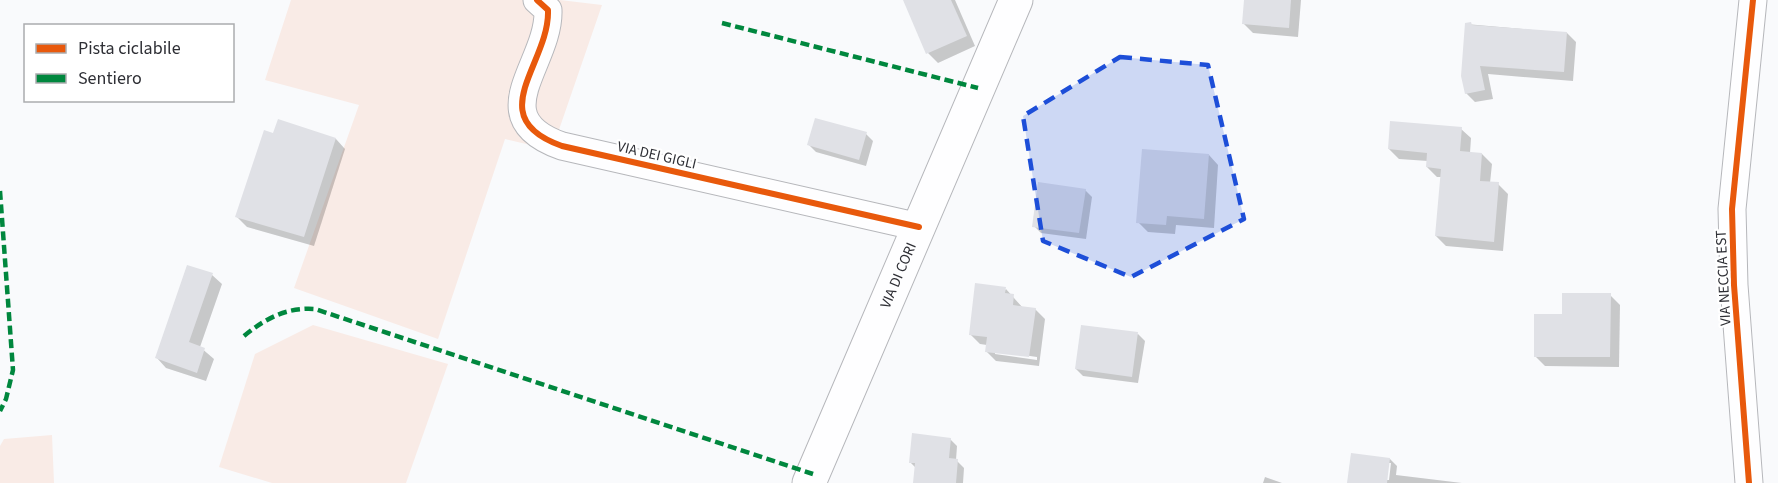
<svg xmlns="http://www.w3.org/2000/svg" width="1778" height="483" font-family="'Source Sans 3',sans-serif">
<rect width="100%" height="100%" fill="#f9fafc"/>
<!-- green -->
<g fill="#f9ebe6">
<polygon points="291,0 560,0 602,5 552,150 505,139 438,339 294,288 359,105 265,80"/>
<polygon points="313,325 448,364 406,483 272,483 219,467 255,354"/>
<polygon points="52,435 54,483 0,483 0,446 4,439"/>
</g>
<!-- shadow -->
<g fill="#0003" fill-rule="evenodd">
<polygon points="905,0 955,0 975,46 938,63 928,53"/>
<polygon points="1245,0 1301,0 1298,37 1253,33 1243,23"/>
<polygon points="1466,24 1567,33 1576,42 1573,81 1488,74 1493,99 1475,102 1466,93"/>
<polygon points="279,121 336,139 345,149 314,246 247,227 237,217"/>
<polygon points="1461,129 1471,138 1470,153 1482,154 1492,164 1490,183 1498,184 1508,194 1503,251 1446,246 1436,236 1442,177 1437,177 1427,167 1428,161 1399,159 1389,149"/>
<polygon points="866,134 873,141 866,166 816,152 809,145"/>
<polygon points="1209,155 1218,165 1214,228 1176,225 1175,234 1148,232 1138,222"/>
<polygon points="1085,190 1092,197 1086,239 1041,233 1034,226"/>
<polygon points="212,275 222,284 200,347 214,359 206,381 166,368 157,358"/>
<path d="M1006 289 1023 308 1035 309 1045 319 1039 366 996 361 986 351 987 345 980 344 970 334ZM995 351 1037 357V360L995 354Z"/>
<polygon points="1610,295 1620,305 1619,367 1545,366 1535,356 1563,316"/>
<polygon points="1138,334 1145,341 1138,383 1083,376 1076,369"/>
<polygon points="950,439 957,446 956,460 964,468 963,483 915,483 916,468 910,462"/>
<path d="M1390 459 1397 466 1396 475 1462 483H1349ZM1388 463H1391L1389 480H1386Z"/>
<polygon points="1265,477 1282,483 1263,483"/>
</g>
<!-- building -->
<g fill="#e0e1e6">
<polygon points="903,0 951,0 967,36 926,54"/>
<polygon points="1244,0 1291,0 1289,28 1242,24"/>
<polygon points="1471,22 1472,25 1567,32 1564,72 1480,66 1485,90 1465,94 1461,76 1465,23"/>
<polygon points="815,118 867,132 859,160 807,145"/>
<polygon points="278,119 336,138 304,237 235,217 264,130 273,133"/>
<polygon points="1390,121 1462,127 1460,151 1482,153 1480,181 1499,182 1494,242 1435,236 1441,169 1426,167 1427,153 1388,149"/>
<polygon points="1142,149 1209,154 1204,219 1167,216 1166,225 1136,223"/>
<polygon points="1038,182 1086,189 1079,233 1032,227"/>
<polygon points="187,265 213,273 189,342 205,348 197,373 155,358"/>
<polygon points="975,283 1006,287 1005,293 1014,294 1013,305 1036,308 1029,357 985,352 987,337 969,335"/>
<polygon points="1562,293 1611,293 1610,357 1534,357 1534,314 1562,314"/>
<polygon points="1081,325 1138,332 1132,377 1075,369"/>
<polygon points="912,433 951,438 949,458 958,459 956,483 913,483 915,463 909,463"/>
<polygon points="1351,453 1390,458 1387,483 1347,483"/>
</g>
<g fill="none" stroke-linecap="round" stroke-linejoin="round">
<!-- minor casing -->
<g stroke="#b6b7bb" stroke-width="29">
<g id="minor">
<path d="M537 0 548 10C550 64 480 117 562 146L919 227"/>
<polyline points="1749,483 1734,285 1732,209 1753,0"/>
</g>
</g>
<!-- secondary casing -->
<g stroke="#b6b7bb" stroke-width="35">
<g id="secondary">
<path id="s1" d="M809 483 1016 0"/>
</g>
</g>
<!-- minor -->
<use href="#minor" stroke="#fefeff" stroke-width="27"/>
<!-- secondary -->
<use href="#secondary" stroke="#fefeff" stroke-width="33"/>
<!-- quiet -->
<g stroke="#00873e" stroke-width="4.5" stroke-dasharray="9 4.5" stroke-linecap="butt">
<polyline points="722,23 978,88"/>
<polyline points="0,191 13,370 6,399 0,411"/>
<path d="M244 336C266 318 287 307 315 309L813 474"/>
</g>
<!-- cycleway casing -->
<g stroke="#fff" stroke-width="10">
<g id="cycleway">
<path d="M537 0 548 10C550 64 480 117 562 146L919 227"/>
<polyline points="1749,483 1734,285 1732,209 1753,0"/>
</g>
</g>
<!-- cycleway -->
<use href="#cycleway" stroke="#e8590c" stroke-width="6"/>
</g>
<!-- marked area -->
<path fill="#1d4ed8" fill-opacity="0.2" stroke="#1d4ed8" stroke-width="4.5" stroke-dasharray="12 8" stroke-linejoin="round" d="M1120 57 1208 65 1244 219 1131 277 1043 241 1023 116Z"/>
<g text-anchor="middle" stroke-width="4.5" stroke-linejoin="round" paint-order="stroke">
<!-- street labels -->
<g font-size="15" fill="#2e2f35" stroke="#fff">
<text transform="translate(657 155) rotate(13)" y="5">VIA DEI GIGLI</text>
<text dy="5" stroke="none"><textPath href="#s1" startOffset="226">VIA DI CORI</textPath></text>
<text transform="translate(1723 278) rotate(-93)" y="5">VIA NECCIA EST</text>
</g>
</g>
<!-- legend -->
<rect x="24" y="24" width="210" height="78" fill="#ffffff" stroke="#abacae" stroke-width="1.5"/>
<rect x="36" y="44" width="30" height="9" fill="#e8590c" stroke="#abacae" stroke-width="1.5"/>
<text x="78" y="54" font-size="18" fill="#2e2f35">Pista ciclabile</text>
<rect x="36" y="74" width="30" height="9" fill="#00873e" stroke="#abacae" stroke-width="1.5"/>
<text x="78" y="84" font-size="18" fill="#2e2f35">Sentiero</text>
</svg>
